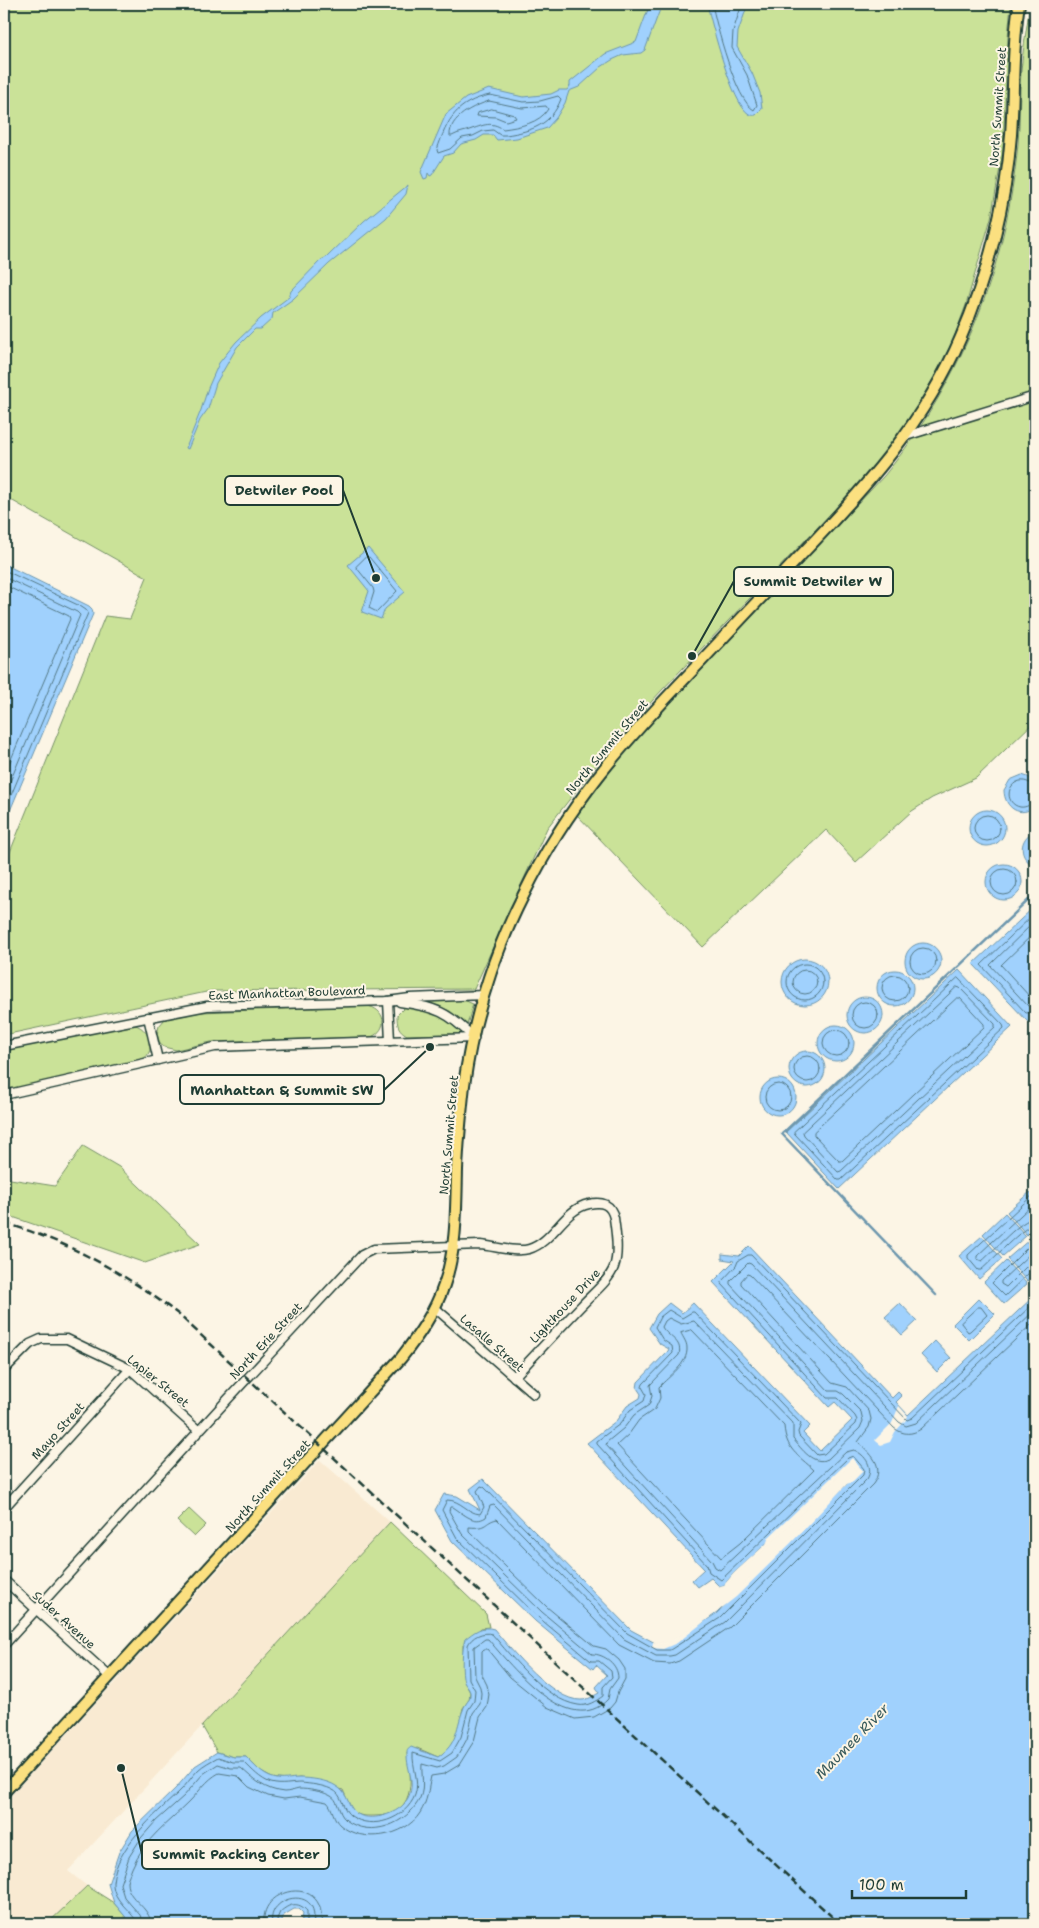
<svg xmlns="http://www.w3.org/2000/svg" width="1039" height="1928" font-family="'Shantell Sans',sans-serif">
<rect width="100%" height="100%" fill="#fcf5e5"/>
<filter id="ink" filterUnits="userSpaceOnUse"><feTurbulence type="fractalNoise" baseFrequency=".02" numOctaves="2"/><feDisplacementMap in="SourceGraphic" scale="10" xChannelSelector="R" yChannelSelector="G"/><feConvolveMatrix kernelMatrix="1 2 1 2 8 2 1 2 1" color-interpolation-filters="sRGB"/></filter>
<g filter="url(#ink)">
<!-- built -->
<polygon fill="#f9ead2" points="320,1460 390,1522 68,1871 87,1886 47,1924 4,1924 4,1803"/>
<!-- green -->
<g fill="#cae298" stroke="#749066">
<polygon points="4,4 1011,4 1008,37 1003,151 991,218 966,305 952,343 934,377 912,415 875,465 836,508 662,690 613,744 547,828 474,989 211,991 4,1035 4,867 105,616 130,619 147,577 4,496"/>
<path d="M1030 4H1035V721L976 778 932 798 912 811 856 862 826 830 703 947 577 815 624 753 884 476C963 379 1006 269 1018 144 1020 120 1019 95 1021 71 1023 49 1027 26 1030 4Z"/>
<polygon points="464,1000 473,1004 467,1025 450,1011 425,1001"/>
<path d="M366 1006C386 1008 389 1030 371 1037L211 1042 176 1050 164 1047 160 1044 157 1034 159 1026 165 1019 201 1012Z"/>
<path d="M406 1006C432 1009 443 1016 463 1032L462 1034 407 1035C398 1030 397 1025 397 1015Z"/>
<path d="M131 1024C150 1026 157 1051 143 1059L4 1091V1050Z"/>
<polygon points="83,1146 119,1167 200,1244 145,1263 4,1214 4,1178 55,1186"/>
<polygon points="189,1509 206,1525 194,1537 177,1521"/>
<path d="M390 1522 486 1614 489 1627 481 1628 463 1645 464 1681 470 1692 469 1700 463 1708 457 1735 448 1750 438 1757 417 1748 407 1753C413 1781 415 1816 375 1816 367 1816 359 1817 353 1811 349 1807 346 1796 343 1790L300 1778 285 1780 272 1778 261 1772 246 1757H234L217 1752 202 1726Z"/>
<polygon points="87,1886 114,1903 129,1921 135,1924 47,1924"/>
</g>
<!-- water -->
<g fill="#a0d1fd" stroke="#6c96ad">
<polygon points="650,4 662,4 645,50 641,53 623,55 612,60 601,67 579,87 569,91 565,103 556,118 547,128 517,138 497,140 493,135 484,135 476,140 461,144 453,153 444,156 432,175 430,176 428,173 427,178 424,179 421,172 446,114 466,98 489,89 523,97 551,94 559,90 567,90 570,86 570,82 605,54 636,42"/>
<path d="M707 4H748L738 32 737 47 752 73 760 93 762 109 756 115C753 115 752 116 749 114 732 104 712 25 707 4Z"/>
<polygon points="408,185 406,194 386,218 329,264 293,299 273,313 272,319 261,329 255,329 237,347 216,383 208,409 200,420 188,449 186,448 201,410 208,388 219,363 236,342 261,318 289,297 291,291 321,260 327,257 364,221"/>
<polygon points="368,548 405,592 385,609 381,619 362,612 369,591 348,565"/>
<polygon points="4,564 89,606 92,609 93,614 4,825"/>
<path d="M1022 775 1028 777 1035 781V806C1021 819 1004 808 1004 790L1010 780Z"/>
<circle cx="987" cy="828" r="18"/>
<path d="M1035 831V866C1018 859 1018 838 1035 831Z"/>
<circle cx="1004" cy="882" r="18"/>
<polygon points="1035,906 1035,1015 1028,1022 973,964"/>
<circle cx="923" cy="961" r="18"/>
<circle cx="805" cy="982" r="23"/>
<circle cx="895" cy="988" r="18"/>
<polygon points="959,970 1012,1027 839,1189 786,1132"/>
<circle cx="865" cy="1015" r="18"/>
<circle cx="836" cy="1043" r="18"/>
<circle cx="807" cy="1069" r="18"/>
<circle cx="778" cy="1097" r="18"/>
<polygon points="1030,1192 1035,1198 1035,1228 1027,1235 1007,1212"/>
<polygon points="1005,1213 1026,1236 1003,1256 983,1234"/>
<polygon points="982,1236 1002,1259 979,1279 959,1256"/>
<polygon points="1030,1239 1035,1245 1035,1274 1027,1281 1007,1259"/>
<path d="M749 1246 892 1398 898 1392 902 1396 896 1402 908 1415 1035 1295V1924H301L303 1913 299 1909H294L284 1915 282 1919 284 1924H135L129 1921 114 1903 108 1884 119 1852 132 1831 176 1788 195 1766 217 1752 234 1757H246C254 1765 262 1775 273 1778 283 1781 290 1778 299 1778 310 1778 327 1780 336 1786 350 1793 347 1812 362 1816 375 1820 395 1814 404 1804 419 1785 406 1771 407 1753 407 1749 409 1749 411 1747L438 1757C458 1743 455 1731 463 1710 465 1703 471 1700 470 1692 469 1688 465 1685 464 1682 461 1673 462 1647 465 1639 474 1632 482 1625 494 1629 511 1650 553 1701 581 1700 588 1700 593 1696 599 1693L596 1687 607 1675 596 1665 593 1669 535 1621 452 1541 435 1510 444 1494 457 1496 480 1510 470 1489 483 1479 631 1630 659 1645H669L717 1613 860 1471 852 1461 751 1558 734 1573 724 1585 719 1586 711 1578 698 1587 692 1580 704 1569 587 1443 616 1421 627 1406 640 1398 641 1394 637 1388 638 1382 668 1351 669 1349 660 1344 649 1328 657 1314 669 1303 682 1313 693 1303 810 1426 803 1433 820 1451 852 1420 835 1402 829 1407 713 1282 734 1261 722 1259V1254L739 1256Z"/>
<polygon points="1006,1261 1027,1284 1004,1304 984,1282"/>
<polygon points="979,1298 995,1314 969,1340 953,1324"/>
<polygon points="900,1303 917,1321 902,1335 885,1317"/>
<polygon points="935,1341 951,1358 937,1372 921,1355"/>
</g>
<!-- pier -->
<g fill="#fcf5e5">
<polygon points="899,1406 908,1416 905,1421 895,1432 890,1442 881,1445 877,1442 875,1440 892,1423"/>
<polygon points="852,1458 863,1471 852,1482 847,1484 791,1543 736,1597 677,1643 663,1649 652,1648 653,1642 669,1643 716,1612 857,1471 852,1465 845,1469 761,1552 736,1574 728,1584 721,1588 719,1586 724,1585 734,1573 766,1544 769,1537"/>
</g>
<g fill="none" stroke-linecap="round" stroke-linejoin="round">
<!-- shore -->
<g stroke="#537884" stroke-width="1">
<path d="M712 4C716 24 736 101 754 110L757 105 747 75 732 48 733 31 742 4"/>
<path d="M490 95 523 102 540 101 558 96 561 99C551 125 532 131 506 135H500L493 130 483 131 473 136 462 138 450 149 438 153 437 150C447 120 456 102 490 95Z"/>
<path d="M489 101 522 108 546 106 548 109C540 123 519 127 503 129 491 121 484 125 472 129 465 132 459 132 452 136H450C449 117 474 106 489 101Z"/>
<polygon points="492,109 514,115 516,118 506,121 496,117 477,116 478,113"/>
<polygon points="366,557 369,557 397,591 377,612 369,608 374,592 373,588 356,567"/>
<polyline points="4,570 80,606 86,610 88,613 4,812"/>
<polyline points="4,577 77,612 80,615 4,796"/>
<polyline points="4,585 69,616 70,619 4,776"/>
<path d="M1035 784C1030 784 1026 780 1020 781 1006 784 1005 804 1020 807 1026 808 1030 804 1035 803"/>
<circle cx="987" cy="828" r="13"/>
<circle cx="1004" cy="882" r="13"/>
<polyline points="1035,913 981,965 1026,1013 1035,1012"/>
<polyline points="1035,921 990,965 1028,1006 1035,1006"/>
<polyline points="1035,932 1001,965 1030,997 1035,998"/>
<circle cx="923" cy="961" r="13"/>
<circle cx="805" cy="982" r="18"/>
<circle cx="805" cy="982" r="12"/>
<circle cx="895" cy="988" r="13"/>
<polygon points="958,978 1003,1025 1004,1028 841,1180 838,1180 795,1134 794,1132"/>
<polygon points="957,987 960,988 995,1024 995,1027 841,1171 838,1172 804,1135 803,1132"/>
<polygon points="957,998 960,998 984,1024 984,1027 842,1161 839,1161 814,1135 814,1132"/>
<circle cx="865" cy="1015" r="13"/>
<circle cx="836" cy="1043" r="13"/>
<circle cx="807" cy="1069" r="13"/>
<circle cx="778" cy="1097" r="13"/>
<path d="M1035 1193 968 1255V1258L978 1270H981C992 1261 1023 1226 1035 1224"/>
<path d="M1035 1202 977 1256V1259L982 1261C994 1251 1020 1219 1035 1218"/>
<polyline points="1035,1240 992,1283 1005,1296 1030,1272 1035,1271"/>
<polyline points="1035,1249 1001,1281 1001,1284 1006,1287 1026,1267 1035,1265"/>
<polygon points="978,1307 981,1307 987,1315 970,1331 968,1332 961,1323"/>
<path d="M692 1330 784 1426C786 1450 798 1455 814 1470L740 1543 721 1558 617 1445 629 1434 639 1420 655 1409 660 1398 659 1387C669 1376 688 1364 687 1348 687 1342 683 1338 681 1333Z"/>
<path d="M137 1924C135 1912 112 1902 113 1882 116 1847 155 1815 178 1793 186 1786 191 1777 198 1770 203 1765 211 1761 218 1757L233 1762H244C252 1770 260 1779 271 1783 282 1786 291 1783 301 1783 311 1784 322 1785 331 1789 344 1794 341 1809 351 1816 372 1831 406 1819 415 1795 420 1781 412 1767 413 1753L440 1761 452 1753 461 1737 468 1710 474 1701 475 1690 469 1679 468 1645C471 1637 483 1631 492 1634 512 1657 545 1700 578 1705 587 1707 596 1701 603 1696V1687L612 1677 611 1671 599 1661H591L538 1617 457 1538 442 1510 447 1500C461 1500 467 1513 480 1514L484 1507 477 1491 481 1486 484 1487 627 1633 657 1650H670L720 1618 863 1475 864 1469 853 1456 848 1458 721 1580 709 1572 707 1565 597 1444V1441L620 1424 630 1410 644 1401 646 1394 642 1387 643 1384 673 1353 672 1346 663 1340 655 1327 660 1317 669 1310 682 1318 692 1312H694L801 1424 798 1432 799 1436 817 1455 824 1454 856 1424 857 1420 855 1416 838 1398H827L722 1284V1281L736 1266 738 1261 748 1255H751L907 1420 912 1418 1035 1302"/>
<path d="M143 1924 140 1915 124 1897 120 1884 129 1857 141 1838 156 1821 184 1796 203 1774 218 1764 231 1768H241C254 1780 265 1790 284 1792 289 1792 294 1790 299 1789 308 1789 321 1791 329 1795 340 1799 337 1813 346 1820 370 1839 408 1824 420 1798 425 1787 421 1774 422 1764L437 1768 444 1766 457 1757 467 1739 473 1713 480 1704 481 1693 480 1687 475 1677 474 1647 485 1639H488C511 1666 570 1740 608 1699L610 1689 618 1678C618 1664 604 1654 592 1654L542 1612 462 1534 449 1511 450 1507H453C464 1514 474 1525 486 1517L490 1506 494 1505 624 1639 656 1656H670L675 1655 725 1622 867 1479C874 1468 866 1455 854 1450L846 1452 720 1570 715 1567 712 1561 606 1445 607 1442 624 1428 634 1415 649 1405 652 1396 650 1385 679 1355C683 1340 668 1338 662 1327L665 1321 669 1318 681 1324 694 1321 793 1424V1439C802 1449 813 1466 828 1459L860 1428 863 1421 861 1412 843 1394 838 1391H829L730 1284V1281L748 1263 751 1264 899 1422 906 1426 916 1423 1035 1310"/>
<path d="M151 1924C150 1906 127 1900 127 1882 127 1877 131 1872 132 1868 144 1839 168 1823 189 1802 200 1791 206 1780 219 1773L238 1776 249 1787 268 1796 284 1799 300 1797 327 1802C333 1808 333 1819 340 1825 362 1844 405 1837 420 1813 428 1800 428 1790 431 1776L444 1774 459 1765 474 1741 480 1717 487 1707 489 1694 487 1685 482 1675V1651L484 1649H487L510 1677 547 1707 575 1719 594 1717 610 1708 615 1702 618 1692 625 1679V1669L619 1660 606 1649 594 1646 547 1607 469 1531V1527C488 1529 484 1522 497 1519L619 1645 654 1663 670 1664 679 1661 730 1627 873 1484C886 1466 870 1453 858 1442L869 1427 871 1419 869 1411 847 1387 832 1383 741 1284V1281L747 1274 750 1275 894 1428C903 1435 912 1435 921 1429L1035 1321"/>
<path d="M264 1924C259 1885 328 1875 321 1924"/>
<path d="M272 1924C266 1894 322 1885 313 1924"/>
<path d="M278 1924 277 1919 280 1912C289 1904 298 1901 307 1911V1924"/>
</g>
<!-- stream -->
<polyline stroke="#6c96ad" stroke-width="2.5" points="936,1295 782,1134 1035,894"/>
<!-- minor casing -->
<g stroke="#1f3d34" stroke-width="11">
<g id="minor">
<polyline points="906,436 1035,396"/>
<polyline points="388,1001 390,1041"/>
<path d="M400 1002C436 1007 448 1012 474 1038"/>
<polyline points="148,1017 158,1060"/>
<polyline points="4,1046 207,1006 388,1001 410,998 484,995"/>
<polyline points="4,1095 215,1047 474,1038"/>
<polyline points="434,1307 534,1394"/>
<polyline points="4,1370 30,1344 41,1339 67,1339 130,1369 199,1431"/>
<polyline points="4,1508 130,1369"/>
<polyline points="4,1580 109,1676"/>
<path d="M4 1645 228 1399 362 1255 374 1249 480 1245C494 1246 515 1253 529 1249 553 1242 564 1209 589 1204 602 1201 611 1204 614 1218 616 1233 619 1253 614 1267 609 1281 592 1294 582 1305 559 1329 537 1353 514 1377"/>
</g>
</g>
<!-- major casing -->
<g stroke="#1f3d34" stroke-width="14">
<path id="major" d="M4 1792 401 1358C419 1335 435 1312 444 1285 457 1248 456 1208 457 1170 458 1142 461 1113 464 1085 473 1020 494 953 524 894 568 804 623 743 691 672 728 633 765 593 802 554 865 488 925 422 961 337 988 275 1006 203 1011 135 1014 91 1012 47 1019 4"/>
</g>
<!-- minor -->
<use href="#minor" stroke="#fcf5e5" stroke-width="8"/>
<!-- major -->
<use href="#major" stroke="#fbe080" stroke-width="10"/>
<!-- rail -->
<path stroke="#1f3d34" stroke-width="2.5" stroke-dasharray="8 4" stroke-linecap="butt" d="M4 1223C68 1241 126 1274 178 1314L840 1924"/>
</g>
</g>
<g text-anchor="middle" stroke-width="4" stroke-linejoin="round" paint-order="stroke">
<!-- street labels -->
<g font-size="12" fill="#1f3d34" stroke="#fcf5e5">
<text transform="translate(998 107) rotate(-86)" y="4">North Summit Street</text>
<text transform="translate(607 747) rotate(-50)" y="4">North Summit Street</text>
<text transform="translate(287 993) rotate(-2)" y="4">East Manhattan Boulevard</text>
<text transform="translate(449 1135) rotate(-85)" y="4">North Summit Street</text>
<text transform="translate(565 1306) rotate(-47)" y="4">Lighthouse Drive</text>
<text transform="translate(266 1341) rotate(-47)" y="4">North Erie Street</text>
<text transform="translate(492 1343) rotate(41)" y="4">Lasalle Street</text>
<text transform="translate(158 1381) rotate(39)" y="4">Lapier Street</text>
<text transform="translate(58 1431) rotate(-48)" y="4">Mayo Street</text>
<text transform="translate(268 1486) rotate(-48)" y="4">North Summit Street</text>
<text transform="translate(64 1620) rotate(42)" y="4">Suder Avenue</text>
</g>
<!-- water labels -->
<g font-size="14" font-style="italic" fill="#395b5c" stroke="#fcf5e5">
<text transform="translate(852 1741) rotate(-46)" y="5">Maumee River</text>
</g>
</g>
<!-- callouts -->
<path fill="none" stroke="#1f3d34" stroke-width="2" d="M376 578L343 490M692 656L734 581M430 1047L384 1090M121 1768L142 1854"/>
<g fill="#1f3d34" stroke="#fcf5e5" stroke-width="2">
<circle cx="376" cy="578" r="5"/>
<circle cx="692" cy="656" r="5"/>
<circle cx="430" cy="1047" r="5"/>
<circle cx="121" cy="1768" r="5"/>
</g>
<g fill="#fcf5e5" stroke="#1f3d34" stroke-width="2">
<rect x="225" y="476" width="118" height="29" rx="5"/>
<rect x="734" y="567" width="159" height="29" rx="5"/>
<rect x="180" y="1075" width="204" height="29" rx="5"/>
<rect x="142" y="1840" width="187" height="29" rx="5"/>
</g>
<g font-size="14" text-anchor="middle" font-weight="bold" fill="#1f3d34">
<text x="284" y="495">Detwiler Pool</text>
<text x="813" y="586">Summit Detwiler W</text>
<text x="282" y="1095">Manhattan &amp; Summit SW</text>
<text x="236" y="1859">Summit Packing Center</text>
</g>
<!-- margin -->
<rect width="1039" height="1928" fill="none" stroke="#fcf5e5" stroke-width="20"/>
<rect x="10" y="10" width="1019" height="1908" fill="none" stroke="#1f3d34" stroke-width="2" filter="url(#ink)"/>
<!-- scale -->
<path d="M852 1890v8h114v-8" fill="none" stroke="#1f3d34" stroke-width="2.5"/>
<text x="859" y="1890" font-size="15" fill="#1f3d34" stroke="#fcf5e5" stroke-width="4" paint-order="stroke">100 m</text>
</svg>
